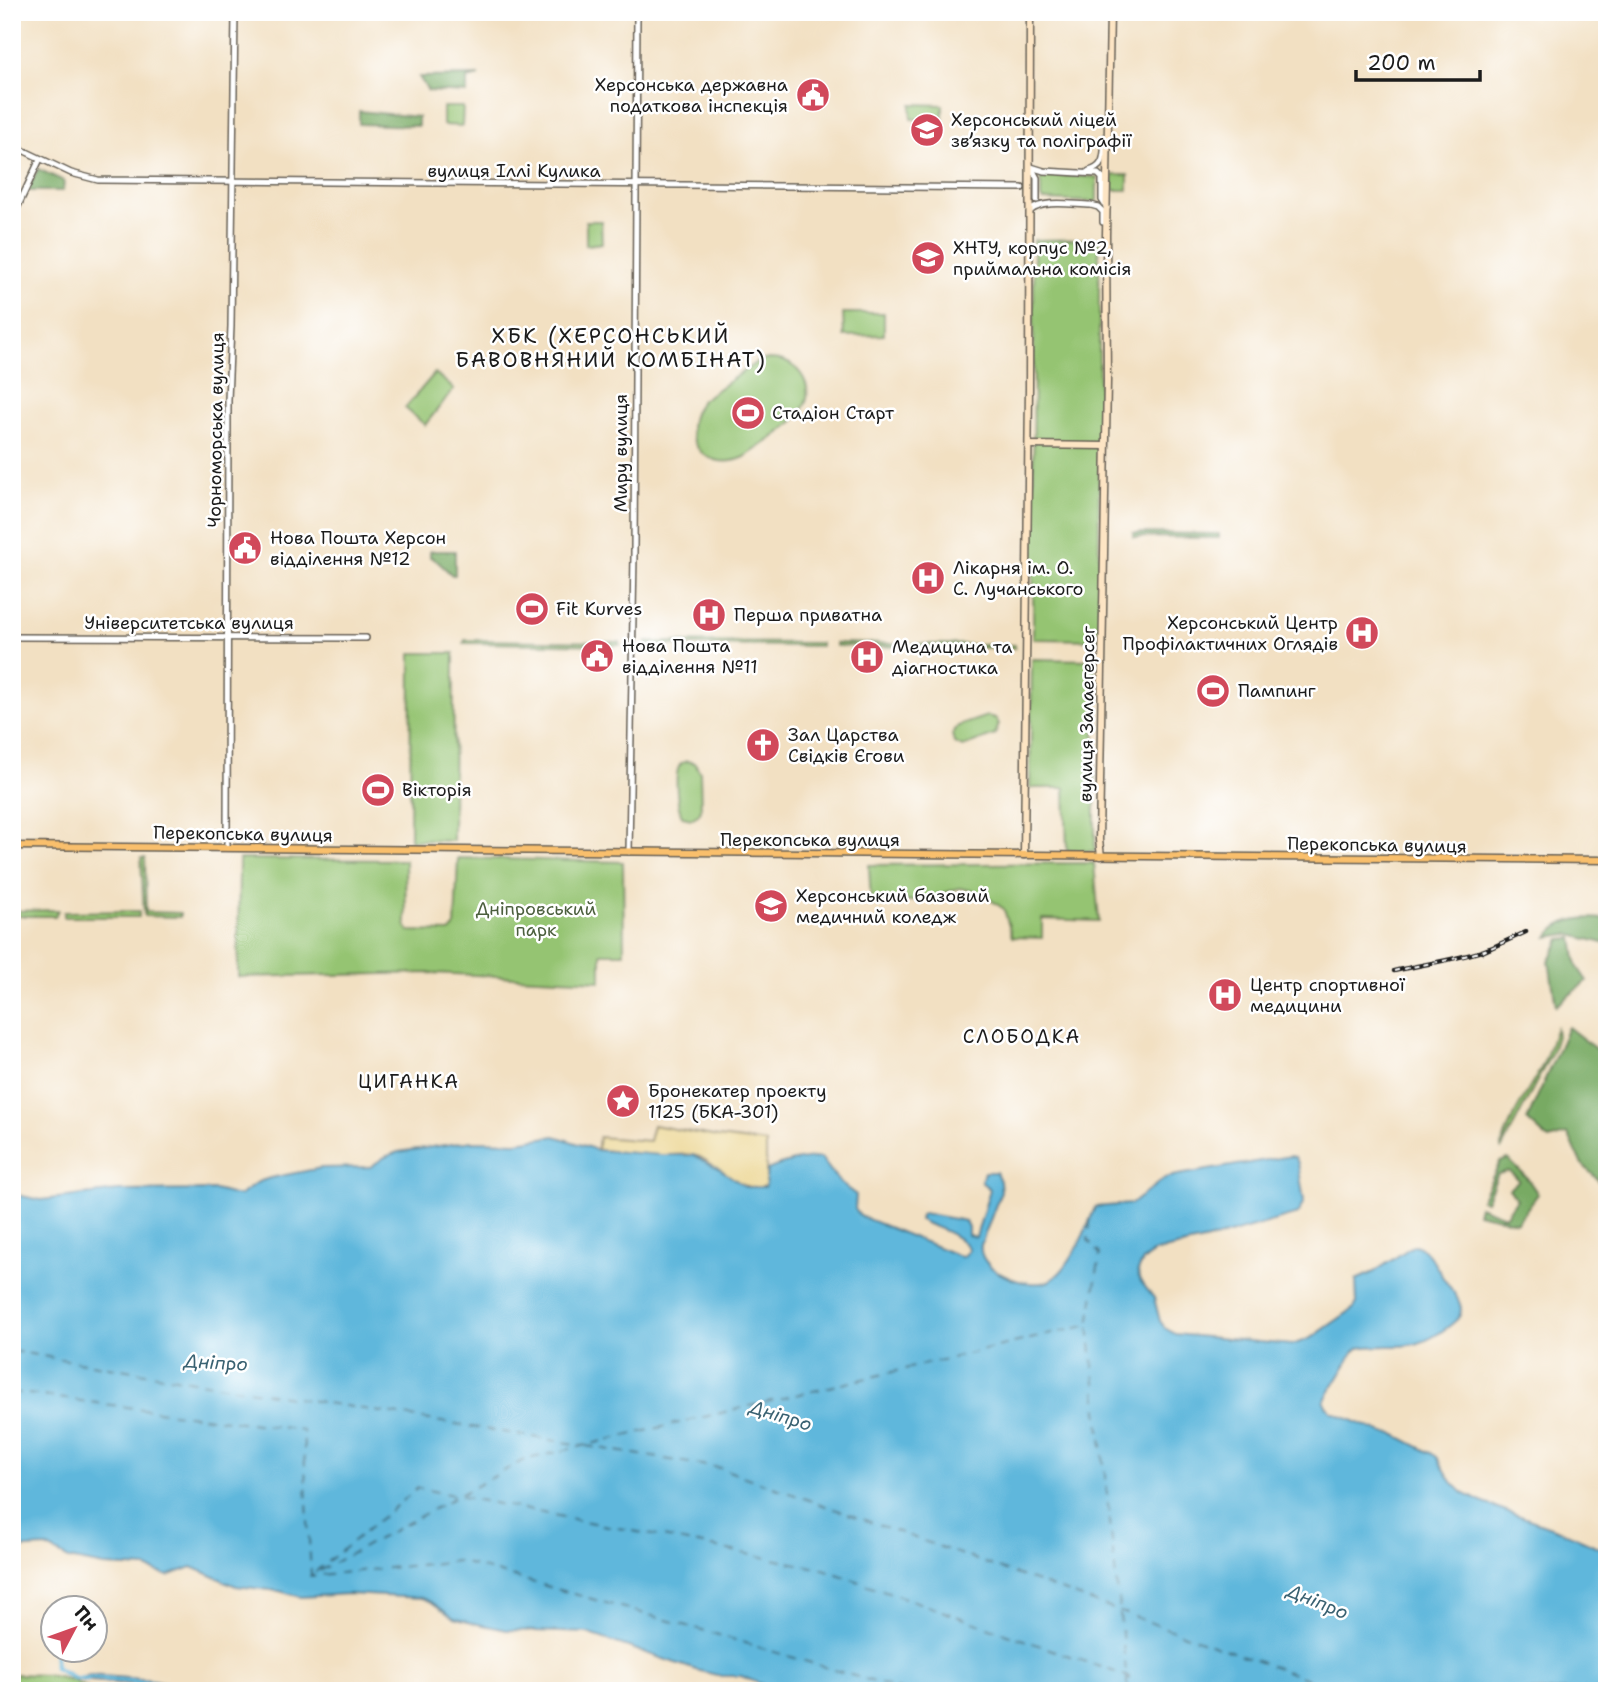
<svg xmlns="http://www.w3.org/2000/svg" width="1619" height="1703" font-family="'Shantell Sans',sans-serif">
<rect width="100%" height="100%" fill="#fff"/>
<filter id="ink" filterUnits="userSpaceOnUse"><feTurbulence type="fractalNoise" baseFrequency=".0143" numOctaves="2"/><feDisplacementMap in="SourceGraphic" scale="14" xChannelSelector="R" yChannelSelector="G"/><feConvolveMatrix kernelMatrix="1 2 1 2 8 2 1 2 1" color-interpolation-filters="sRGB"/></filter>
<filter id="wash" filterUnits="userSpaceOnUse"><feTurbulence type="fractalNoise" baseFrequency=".00686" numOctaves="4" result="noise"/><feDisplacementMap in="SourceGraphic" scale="28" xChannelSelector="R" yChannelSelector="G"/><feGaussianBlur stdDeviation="1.57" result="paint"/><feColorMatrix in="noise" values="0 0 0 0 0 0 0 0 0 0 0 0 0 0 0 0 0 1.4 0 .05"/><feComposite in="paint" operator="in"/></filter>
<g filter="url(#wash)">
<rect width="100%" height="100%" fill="#f2e0c2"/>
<!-- green -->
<g fill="#95c472" stroke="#587047" stroke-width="2">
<polygon points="911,104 943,105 943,120 911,119"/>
<polygon points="443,107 463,107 462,126 443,125"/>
<polygon points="1043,175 1097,177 1097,200 1095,202 1043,200 1041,198 1041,178"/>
<rect x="1113" y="175" width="15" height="15"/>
<polygon points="586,221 601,221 602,243 586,245"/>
<polygon points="1099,239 1099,640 1033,639 1034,240"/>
<polygon points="843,313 884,313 884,335 844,336"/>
<path d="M768 359C781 359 792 362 801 374 827 411 769 439 745 457 704 475 674 434 702 400L757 362Z"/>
<polygon points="435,373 454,389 425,425 405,408"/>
<polygon points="465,640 620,642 620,645 464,643"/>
<polygon points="646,642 821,643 821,646 646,645"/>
<polygon points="836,643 1015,645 1015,648 836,646"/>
<polygon points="411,653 454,653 453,841 410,840"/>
<polygon points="1032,659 1095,660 1095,851 1067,851 1065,788 1030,788"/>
<polygon points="987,716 995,718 999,724 995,735 963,747 954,743 952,734 958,726"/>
<path d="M687 761 695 763 700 772 701 810 698 815 691 819 683 817C677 810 675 779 678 769 680 763 682 763 687 761Z"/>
<polygon points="141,858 145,858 146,912 180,913 180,917 144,916"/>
<polygon points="458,858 623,862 624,953 601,953 601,981 431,973 238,977 239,859 405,860 406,926 409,931 450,932 455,926"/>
<polygon points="1094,863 1099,921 1042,919 1042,938 1012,937 1004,909 979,892 959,888 924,900 871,904 869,865"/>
<polygon points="58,910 55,916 12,916 12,911"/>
<polygon points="139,911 139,917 64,917 64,912"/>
<path d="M1556 1028 1557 1036 1551 1054 1501 1150C1507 1122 1526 1095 1540 1070 1548 1056 1550 1041 1556 1028Z"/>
<polygon points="12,1674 48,1675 72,1680 89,1689 105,1691 12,1691"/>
</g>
<!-- forest -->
<g fill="#78aa64" stroke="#4a6340" stroke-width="2">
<polygon points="479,76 467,79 467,93 428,91 419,77"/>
<polygon points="359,111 418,117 418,126 359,124"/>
<polygon points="38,169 64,181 63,191 27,191"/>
<polygon points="1133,533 1219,534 1219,538 1133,537"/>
<polygon points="430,551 455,551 455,575 452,575 436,560 430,557"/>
<path d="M1607 914V944L1568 934 1548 937C1559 919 1584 917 1604 919Z"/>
<polygon points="1573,938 1577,966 1587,981 1556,1006 1549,961 1561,939"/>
<polygon points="1568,1027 1607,1058 1607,1094 1603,1100 1607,1118 1607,1178 1601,1183 1581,1163 1568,1134 1549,1140 1527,1120"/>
<polygon points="1508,1159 1527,1178 1538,1194 1517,1222 1477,1213 1479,1206 1505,1216 1517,1199 1509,1189 1519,1180 1509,1171 1498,1174 1486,1201 1481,1200 1500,1162"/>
</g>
<!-- sand -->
<path fill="#eeda9e" stroke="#857b5d" stroke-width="2" d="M653 1125 718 1137 766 1143V1185C748 1197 718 1166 700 1157 689 1152 674 1156 662 1155 641 1155 619 1151 597 1150L599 1137 649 1141Z"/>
<!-- water -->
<g fill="#5fb7dc" stroke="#3e6a7c" stroke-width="2">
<path d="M555 1136 597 1150 661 1155H693L720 1169 746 1187H765L767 1170C785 1162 801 1158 821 1158L840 1183 856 1195 855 1209 860 1216 962 1257 969 1250C962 1235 938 1229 923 1222L920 1220 921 1215 923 1213 965 1221 968 1227V1235L976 1237 990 1189 981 1182 984 1172H996L1000 1181 1001 1191 981 1245C977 1272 1030 1290 1049 1281 1069 1271 1087 1228 1095 1207L1131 1204 1165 1178 1178 1175 1290 1156 1295 1157 1298 1163 1304 1201 1298 1214 1208 1240 1154 1252 1143 1261 1138 1271 1139 1279 1154 1298 1160 1321 1165 1328 1175 1334 1292 1345 1311 1338 1354 1308 1357 1303 1356 1280 1374 1272 1414 1245C1427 1247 1436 1266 1442 1276 1448 1286 1461 1299 1461 1310 1461 1318 1454 1322 1448 1327 1410 1355 1399 1342 1359 1348L1354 1352 1324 1401 1326 1406 1332 1412 1383 1433 1394 1434 1431 1453 1437 1457 1452 1482 1463 1493 1481 1502 1562 1531 1607 1551V1691H778L741 1676H721L696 1670 587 1633 507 1630 468 1622 454 1618 430 1601 422 1598 348 1594 301 1597 279 1591 236 1586 192 1567 168 1576 146 1568 104 1566 69 1559 46 1547 12 1549V1194L41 1200 118 1191 215 1190 234 1195H240L258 1182 270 1178 321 1168 370 1167 385 1157 398 1152 472 1141 517 1142Z"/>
<polygon points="89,1675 154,1680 202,1691 170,1691 148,1686 79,1680"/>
</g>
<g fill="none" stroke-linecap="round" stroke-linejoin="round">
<!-- canal -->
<polyline stroke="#5fb7dc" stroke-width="4.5" points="55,1650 55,1668 74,1678 87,1679"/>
<!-- ferry -->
<g stroke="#3a6272" stroke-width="2" stroke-dasharray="9 7" stroke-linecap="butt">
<polyline points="1090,1221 1088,1240 1100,1254 1089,1325 1128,1691"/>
<polyline points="12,1351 581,1445"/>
<polyline points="12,1392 303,1430 311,1575"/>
<polyline points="586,1446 720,1468 1341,1691"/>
<polyline points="315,1572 418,1488 823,1569 1129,1677 1130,1691"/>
<polyline points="904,1691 702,1630 457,1561 310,1576 524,1460 1089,1325"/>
</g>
</g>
</g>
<g filter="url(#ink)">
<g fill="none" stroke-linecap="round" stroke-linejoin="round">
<!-- tertiary casing -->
<g stroke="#676156" stroke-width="8">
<g id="tertiary">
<polyline points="12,145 71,173 98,180 1022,188"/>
<polyline points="1031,167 1044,171 1098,174 1102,178 1102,200 1107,208"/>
<polyline points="1031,167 1037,178 1037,200"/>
<path d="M1089 171C1108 166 1102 152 1106 137"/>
<path d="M1030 211C1044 199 1073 205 1091 205L1098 207 1103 212V222"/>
<polyline points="12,219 40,159"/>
<polyline points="12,637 366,638"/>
<polyline points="227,848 228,400 231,326 235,12"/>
<polyline points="629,852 634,555 637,12"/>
</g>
</g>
<!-- secondary casing -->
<g stroke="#676156" stroke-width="9">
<g id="secondary">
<polyline points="1029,445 1105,446"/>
<polyline points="1024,855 1029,388 1030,12"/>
<polyline points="1101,856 1099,840 1107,381 1106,235 1110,12"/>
</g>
</g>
<!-- primary casing -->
<g stroke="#676156" stroke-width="9">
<polyline id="primary" points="12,846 1607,860"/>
</g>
<!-- tertiary -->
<use href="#tertiary" stroke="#fff" stroke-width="5"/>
<!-- secondary -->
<use href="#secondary" stroke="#fde5c4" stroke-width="6"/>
<!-- primary -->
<use href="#primary" stroke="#f9bf6c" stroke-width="6"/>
<!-- rail casing -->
<g stroke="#1c1c1c" stroke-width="4.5">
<g id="rail">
<polyline points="1482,952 1526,932"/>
<path d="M1394 971C1427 963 1459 960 1490 948"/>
</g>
</g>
<!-- rail -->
<use href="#rail" stroke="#fff" stroke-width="2" stroke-dasharray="5" stroke-linecap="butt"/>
</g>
</g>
<!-- icons -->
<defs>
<g id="civic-disc" transform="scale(1.75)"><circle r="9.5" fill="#d1495b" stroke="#fff"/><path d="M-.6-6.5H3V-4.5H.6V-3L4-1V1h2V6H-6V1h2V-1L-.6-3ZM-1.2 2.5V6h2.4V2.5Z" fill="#fff"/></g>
<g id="university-disc" transform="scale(1.75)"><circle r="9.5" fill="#d1495b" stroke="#fff"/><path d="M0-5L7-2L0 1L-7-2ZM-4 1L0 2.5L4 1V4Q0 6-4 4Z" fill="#fff"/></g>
<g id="stadium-disc" transform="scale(1.75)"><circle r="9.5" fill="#d1495b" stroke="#fff"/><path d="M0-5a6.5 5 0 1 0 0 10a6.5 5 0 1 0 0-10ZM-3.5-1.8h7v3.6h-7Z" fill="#fff"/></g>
<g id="hospital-disc" transform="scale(1.75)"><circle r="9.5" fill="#d1495b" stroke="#fff"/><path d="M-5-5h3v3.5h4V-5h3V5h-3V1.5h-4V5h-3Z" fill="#fff"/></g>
<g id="church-disc" transform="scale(1.75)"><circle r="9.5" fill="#d1495b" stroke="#fff"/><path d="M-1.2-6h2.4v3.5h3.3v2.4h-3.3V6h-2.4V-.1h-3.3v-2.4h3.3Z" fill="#fff"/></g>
<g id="sight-disc" transform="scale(1.75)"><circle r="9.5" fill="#d1495b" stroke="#fff"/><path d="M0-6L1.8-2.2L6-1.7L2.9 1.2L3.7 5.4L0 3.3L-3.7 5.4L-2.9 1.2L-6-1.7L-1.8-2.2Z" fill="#fff"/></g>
</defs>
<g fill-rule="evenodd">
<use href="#civic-disc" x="813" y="95"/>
<use href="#university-disc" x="927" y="130"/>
<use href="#university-disc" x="928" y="258"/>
<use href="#stadium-disc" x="748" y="413"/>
<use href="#civic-disc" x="245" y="548"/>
<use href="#hospital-disc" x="928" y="578"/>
<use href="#stadium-disc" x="532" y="609"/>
<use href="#hospital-disc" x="709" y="615"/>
<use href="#hospital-disc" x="1362" y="633"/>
<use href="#civic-disc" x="597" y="656"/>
<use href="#hospital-disc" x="867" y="657"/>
<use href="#stadium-disc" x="1213" y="691"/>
<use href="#church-disc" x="763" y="745"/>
<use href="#stadium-disc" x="378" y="790"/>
<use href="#university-disc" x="771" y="906"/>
<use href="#hospital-disc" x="1225" y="995"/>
<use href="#sight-disc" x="623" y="1101"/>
</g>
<g text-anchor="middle" stroke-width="5" stroke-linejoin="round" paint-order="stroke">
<!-- poi labels -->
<g font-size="18" fill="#1c1c1c" stroke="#fff" text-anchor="start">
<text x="788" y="91" text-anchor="end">Херсонська державна<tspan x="788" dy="21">податкова інспекція</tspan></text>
<text x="951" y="126">Херсонський ліцей<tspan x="951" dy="21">зв’язку та поліграфії</tspan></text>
<text x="953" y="254">ХНТУ, корпус №2,<tspan x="953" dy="21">приймальна комісія</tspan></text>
<text x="772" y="419">Стадіон Старт</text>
<text x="270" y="544">Нова Пошта Херсон<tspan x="270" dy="21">відділення №12</tspan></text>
<text x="953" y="574">Лікарня ім. О.<tspan x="953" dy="21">С. Лучанського</tspan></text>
<text x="556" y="615">Fit Kurves</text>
<text x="734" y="621">Перша приватна</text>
<text x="1338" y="629" text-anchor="end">Херсонський Центр<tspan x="1338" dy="21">Профілактичних Оглядів</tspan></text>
<text x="622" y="652">Нова Пошта<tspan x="622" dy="21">відділення №11</tspan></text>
<text x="892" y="653">Медицина та<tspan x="892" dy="21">діагностика</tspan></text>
<text x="1238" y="697">Пампинг</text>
<text x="788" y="741">Зал Царства<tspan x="788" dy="21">Свідків Єгови</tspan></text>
<text x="402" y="796">Вікторія</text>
<text x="796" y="902">Херсонський базовий<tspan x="796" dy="21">медичний коледж</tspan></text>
<text x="1250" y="991">Центр спортивної<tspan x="1250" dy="21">медицини</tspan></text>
<text x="648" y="1097">Бронекатер проекту<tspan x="648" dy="21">1125 (БКА-301)</tspan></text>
</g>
<!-- street labels -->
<g font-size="18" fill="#1c1c1c" stroke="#fff">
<text x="514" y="177">вулиця Іллі Кулика</text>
<text transform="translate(216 430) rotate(-89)" y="6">Чорноморська вулиця</text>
<text transform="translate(621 453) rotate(-90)" y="6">Миру вулиця</text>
<text x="189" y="629">Університетська вулиця</text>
<text transform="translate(1087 714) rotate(-89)" y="6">вулиця Залаегерсег</text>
<text transform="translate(243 834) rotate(1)" y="6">Перекопська вулиця</text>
<text x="810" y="846">Перекопська вулиця</text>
<text transform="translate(1377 845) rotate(1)" y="6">Перекопська вулиця</text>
</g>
<!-- park labels -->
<g font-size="18" fill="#4c5f3e" stroke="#fff">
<text x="536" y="915">Дніпровський<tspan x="536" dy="21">парк</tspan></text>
</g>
<!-- neighbourhood labels -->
<g font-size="19" letter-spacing="2" fill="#1c1c1c" stroke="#fff">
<text x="1022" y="1043">СЛОБОДКА</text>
<text x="409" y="1088">ЦИГАНКА</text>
</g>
<!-- water labels -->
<g font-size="19" font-style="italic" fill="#3a6272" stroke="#fff">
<text transform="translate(216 1362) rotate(3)" y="7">Дніпро</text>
<text transform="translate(781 1415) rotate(17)" y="7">Дніпро</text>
<text transform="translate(1318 1601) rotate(22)" y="7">Дніпро</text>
</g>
<!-- quarter labels -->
<g font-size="21" letter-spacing="2" fill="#1c1c1c" stroke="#fff">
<text x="611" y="343">ХБК (ХЕРСОНСЬКИЙ<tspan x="611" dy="24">БАВОВНЯНИЙ КОМБІНАТ)</tspan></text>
</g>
</g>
<!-- margin -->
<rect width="1619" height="1703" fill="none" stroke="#fff" stroke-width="42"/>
<!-- north arrow -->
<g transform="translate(74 1629) rotate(49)"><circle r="33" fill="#ffffff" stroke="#a4a4a4" stroke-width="2"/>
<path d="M0-5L12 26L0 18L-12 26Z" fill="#d1495b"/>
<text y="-10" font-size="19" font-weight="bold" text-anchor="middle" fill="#1c1c1c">Пн</text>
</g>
<!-- scale -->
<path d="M1356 70v10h124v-10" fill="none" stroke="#1c1c1c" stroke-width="3.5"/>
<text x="1367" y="70" font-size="21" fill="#1c1c1c" stroke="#ffffff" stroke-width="5" paint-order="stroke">200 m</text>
</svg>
